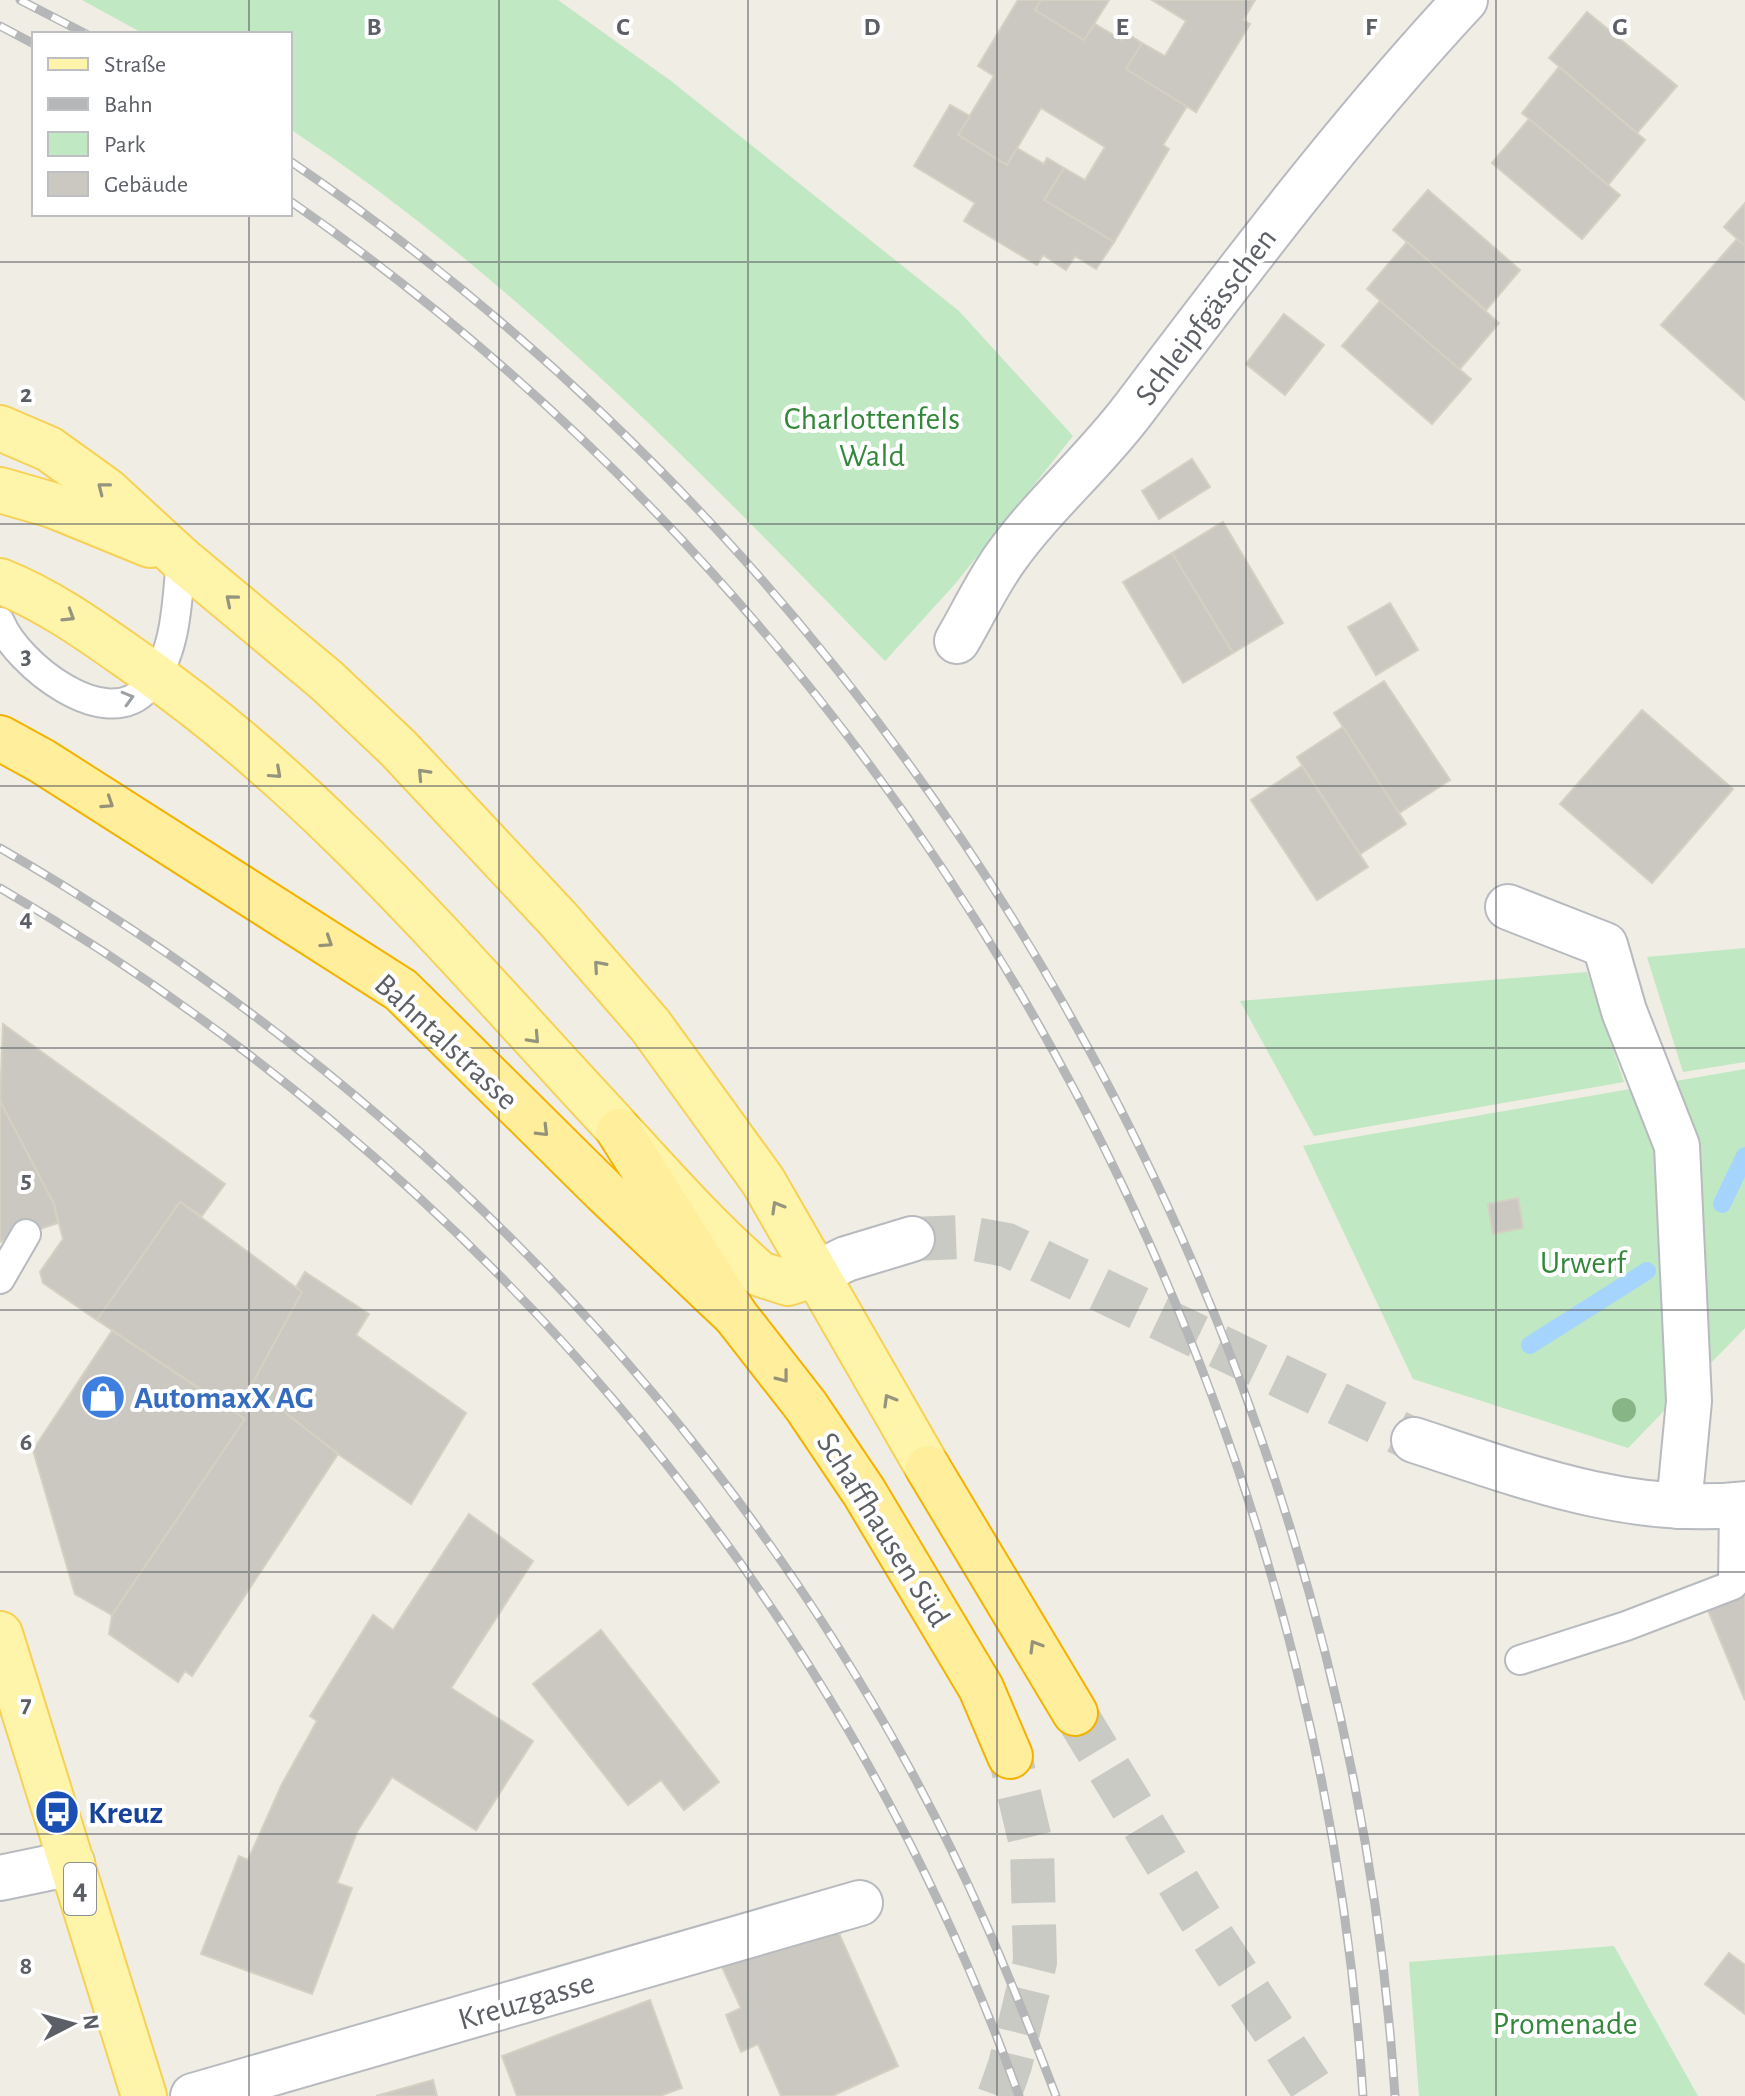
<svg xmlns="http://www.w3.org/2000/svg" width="1745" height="2096" font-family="'Alegreya Sans',sans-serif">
<rect width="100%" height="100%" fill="#efede4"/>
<!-- green -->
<g fill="#c0e8c2">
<path d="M82 0H558L671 81 959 311 1073 436 955 584 885 661C699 470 513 276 290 129V34H144Z"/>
<polygon points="1745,948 1745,1062 1683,1072 1647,957"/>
<polygon points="1587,972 1624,1082 1314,1136 1240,1001"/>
<polygon points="1745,1069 1745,1328 1628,1448 1413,1379 1303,1146"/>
<polygon points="1614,1946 1698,2096 1419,2096 1409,1962"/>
</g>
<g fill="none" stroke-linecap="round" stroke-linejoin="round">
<!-- stream -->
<g stroke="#a5d4ff" stroke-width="18">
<polyline points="1722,1204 1745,1156"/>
<polyline points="1530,1345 1647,1271"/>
</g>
</g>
<!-- building -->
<g fill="#cac8c1" stroke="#d4d0c2" stroke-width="2">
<polygon points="1018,0 1041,0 1035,10 1084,40 1095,24 1122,40 1126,33 1142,43 1126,69 1187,106 1163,145 1169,149 1114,242 1044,200 1064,168 1085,180 1105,147 1041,108 1007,165 958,135 994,76 978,66"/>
<polygon points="1041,0 1109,0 1084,40 1035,10"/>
<polygon points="1152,0 1255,0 1243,20 1250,24 1196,112 1126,69 1142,43 1165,56 1186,21"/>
<polygon points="1587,12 1677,86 1637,133 1549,58"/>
<polygon points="1559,67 1645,140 1608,185 1522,113"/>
<polygon points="950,105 970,116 958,135 1007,165 1017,148 1044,164 1047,158 1064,168 1044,200 1114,242 1096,269 1075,256 1066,270 1043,255 1037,265 964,221 975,203 914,166"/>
<polygon points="1529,119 1620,195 1582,239 1492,163"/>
<polygon points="1428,190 1520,270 1486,310 1393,230"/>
<polygon points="1745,203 1745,246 1724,227"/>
<polygon points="1737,239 1745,246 1745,400 1661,325"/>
<polygon points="1407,242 1499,323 1459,370 1367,289"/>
<polygon points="1380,301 1471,379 1432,424 1342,346"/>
<polygon points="1284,314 1324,345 1285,395 1246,364"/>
<polygon points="1192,459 1210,487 1159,519 1142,491"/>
<polygon points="1223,522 1283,623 1233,653 1172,553"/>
<polygon points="1172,553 1233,653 1183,683 1123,582"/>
<polygon points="1390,603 1418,650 1376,675 1348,627"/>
<polygon points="1384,681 1450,780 1399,813 1334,713"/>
<polygon points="1642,710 1733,789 1652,883 1560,804"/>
<polygon points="1343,727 1406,824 1360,854 1297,757"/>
<polygon points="1302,766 1368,867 1317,900 1251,800"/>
<polygon points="3,1024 225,1184 202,1216 180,1202 97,1320 43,1283 40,1272 63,1239 54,1204 0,1101"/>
<polygon points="0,1101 54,1204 58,1223 0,1242"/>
<polygon points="1518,1198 1523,1228 1493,1234 1488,1204"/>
<polygon points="180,1202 302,1292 251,1386 232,1410 97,1320"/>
<polygon points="305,1272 369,1314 356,1335 466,1413 411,1504 338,1454 251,1386 302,1292 296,1287"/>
<polygon points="112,1331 245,1419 112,1615 75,1594 33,1450"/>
<polygon points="251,1386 338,1454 192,1676 185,1671 178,1682 109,1634 112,1615 245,1419 232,1410"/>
<polygon points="469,1514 533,1561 451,1688 533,1741 476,1830 392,1777 358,1830 337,1883 352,1888 312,1994 201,1954 239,1856 248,1860 282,1784 317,1721 310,1716 373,1615 393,1630"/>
<polygon points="1745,1592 1745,1700 1707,1608"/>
<polygon points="601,1630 719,1782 684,1810 661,1780 628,1805 533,1684"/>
<polygon points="837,1929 898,2066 832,2096 781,2096 758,2044 741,2052 726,2015 741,2008 716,1954"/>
<polygon points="1729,1953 1745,1965 1745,2014 1705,1984"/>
<polygon points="650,2000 682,2088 660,2096 517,2096 502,2056"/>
<polygon points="433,2080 437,2096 376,2096"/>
</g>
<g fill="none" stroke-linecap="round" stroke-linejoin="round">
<!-- minor-tunnel -->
<polyline stroke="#cacac4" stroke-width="44" stroke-dasharray="44 22" stroke-linecap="butt" points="912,1239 963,1237 1007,1245 1414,1440"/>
<!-- trunk-tunnel -->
<g stroke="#cacac4" stroke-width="44" stroke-dasharray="44 22" stroke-linecap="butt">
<polyline points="1075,1713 1198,1915 1317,2096"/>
<polyline points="999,2096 1010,2065 1035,1962 1032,1848 1010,1756"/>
</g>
<!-- service casing -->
<g stroke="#b7babf" stroke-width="32">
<g id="service">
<path d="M0 622C17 664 106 735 147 688 177 655 177 601 181 559"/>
<polyline points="0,1279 26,1234"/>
<polyline points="1520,1660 1626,1626 1733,1585 1734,1505"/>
</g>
</g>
<!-- minor casing -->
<g stroke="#b7babf" stroke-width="48">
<g id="minor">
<path d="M957 641C973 614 987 583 1006 557 1043 505 1094 462 1133 410 1239 270 1345 129 1465 0"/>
<polyline points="1508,907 1605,945 1624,1011 1677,1146 1689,1401 1679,1506"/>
<polyline points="816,1274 846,1259 912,1239"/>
<path d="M1414 1440C1521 1475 1629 1517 1745 1504"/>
<polyline points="0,1878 72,1863"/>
<polyline points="193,2096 860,1903"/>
</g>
</g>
<!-- primary casing -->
<g stroke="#f7d156" stroke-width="48">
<g id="primary">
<polyline points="0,428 49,449 106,490 181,559 326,680 398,748 558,919 650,1025 763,1181 928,1468"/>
<polyline points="0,490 52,505 150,545"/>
<path d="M0 581C53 602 98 636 144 668 317 789 453 951 596 1105 649 1162 701 1223 760 1274L788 1283 816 1274"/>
<polyline points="0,1634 144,2096"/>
</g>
</g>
<!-- trunk casing -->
<g stroke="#f4b200" stroke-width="48">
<g id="trunk">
<polyline points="0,738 42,761 401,990 604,1191 735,1315"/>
<polyline points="619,1131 735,1315 806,1406 864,1492 981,1688 1010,1756"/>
<polyline points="928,1468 1075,1713"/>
</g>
</g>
<!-- service -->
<use href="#service" stroke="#fff" stroke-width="28"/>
<!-- minor -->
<use href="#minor" stroke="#fff" stroke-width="44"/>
<!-- primary -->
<use href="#primary" stroke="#fff5aa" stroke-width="44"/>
<!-- trunk -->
<use href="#trunk" stroke="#ffee9b" stroke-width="44"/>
<!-- rail casing -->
<g stroke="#b5b6b7" stroke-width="9">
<g id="rail">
<polyline points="20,0 86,34"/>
<polyline points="0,26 34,44"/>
<path d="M290 161C928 595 1345 1327 1395 2096"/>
<path d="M290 201C908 629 1315 1346 1363 2096"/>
<path d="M0 848C378 1066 693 1377 905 1760 965 1868 1012 1981 1056 2096"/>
<path d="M0 888C467 1160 836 1586 1019 2096"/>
</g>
</g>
<!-- rail -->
<use href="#rail" stroke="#fff" stroke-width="6" stroke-dasharray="18" stroke-linecap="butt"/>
</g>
<!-- trees -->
<circle fill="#87b586" cx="1624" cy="1410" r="12"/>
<!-- one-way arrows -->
<defs><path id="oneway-chevron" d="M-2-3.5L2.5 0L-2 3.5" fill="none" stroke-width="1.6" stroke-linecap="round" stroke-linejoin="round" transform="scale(2)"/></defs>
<g stroke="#95947e">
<use href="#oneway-chevron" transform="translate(103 488) rotate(-142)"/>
<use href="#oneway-chevron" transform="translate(231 600) rotate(-140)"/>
<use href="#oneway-chevron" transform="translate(69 616) rotate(32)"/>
<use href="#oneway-chevron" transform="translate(276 773) rotate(42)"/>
<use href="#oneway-chevron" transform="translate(423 774) rotate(-133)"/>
<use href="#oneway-chevron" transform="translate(599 966) rotate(-131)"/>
<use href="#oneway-chevron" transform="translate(534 1038) rotate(47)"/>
<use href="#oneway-chevron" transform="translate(777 1207) rotate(-120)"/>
<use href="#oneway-chevron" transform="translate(889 1400) rotate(-120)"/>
</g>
<use stroke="#9da0a3" href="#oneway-chevron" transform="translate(128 698) rotate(-16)"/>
<g stroke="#959279">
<use href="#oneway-chevron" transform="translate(108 803) rotate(33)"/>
<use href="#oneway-chevron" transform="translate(327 942) rotate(33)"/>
<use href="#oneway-chevron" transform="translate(543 1131) rotate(45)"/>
<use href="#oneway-chevron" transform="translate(783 1377) rotate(52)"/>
<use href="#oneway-chevron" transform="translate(1035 1646) rotate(-121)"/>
</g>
<!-- grid -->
<path fill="none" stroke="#5c6066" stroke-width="2" stroke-opacity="0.55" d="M249 0V34M499 0V2096M748 0V2096M997 0V2096M1246 0V2096M1496 0V2096M249 214V2096M0 262H1745M0 524H1745M0 786H1745M0 1048H1745M0 1310H1745M0 1572H1745M0 1834H1745"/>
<!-- icons -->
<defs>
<g id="shop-disc" transform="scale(2.3)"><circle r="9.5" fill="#3f7fe0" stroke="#fff"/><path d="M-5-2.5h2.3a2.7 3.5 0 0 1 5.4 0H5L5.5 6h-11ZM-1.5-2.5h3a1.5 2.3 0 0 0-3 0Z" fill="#fff"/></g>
<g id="bus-disc" transform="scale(2.3)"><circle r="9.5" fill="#1a4fb4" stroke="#fff"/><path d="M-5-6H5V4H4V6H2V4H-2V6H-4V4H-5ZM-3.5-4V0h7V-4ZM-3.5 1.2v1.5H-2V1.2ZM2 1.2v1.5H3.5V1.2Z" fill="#fff"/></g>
</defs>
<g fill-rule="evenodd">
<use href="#shop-disc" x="103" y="1397"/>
<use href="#bus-disc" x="57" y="1812"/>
</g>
<g text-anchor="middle" stroke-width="8" stroke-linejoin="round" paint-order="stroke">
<!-- shield labels -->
<rect fill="#fff" stroke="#8d9094" stroke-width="2" x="64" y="1863" width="32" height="52" rx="6"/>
<g font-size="30" font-weight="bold" fill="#5c6066">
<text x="80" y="1899">4</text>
</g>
<!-- street labels -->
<g font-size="32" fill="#5c6066" stroke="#fff">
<text transform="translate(1205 316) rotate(-53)" y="11">Schleipfgässchen</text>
<text transform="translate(447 1041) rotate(43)" y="11">Bahntalstrasse</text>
<text transform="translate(884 1529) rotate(58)" y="11">Schaffhausen Süd</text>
<text transform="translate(526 2000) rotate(-16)" y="11">Kreuzgasse</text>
</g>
<!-- park labels -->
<g font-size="32" fill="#32873a" stroke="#fff">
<text x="872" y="429">Charlottenfels<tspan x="872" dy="37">Wald</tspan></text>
<text x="1583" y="1273">Urwerf</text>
<text x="1565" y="2034">Promenade</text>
</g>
<!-- shop labels -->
<g font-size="32" font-weight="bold" fill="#366cbe" stroke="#fff" text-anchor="start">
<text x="134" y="1408">AutomaxX AG</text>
</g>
<!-- transit labels -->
<g font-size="32" font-weight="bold" fill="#164399" stroke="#fff" text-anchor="start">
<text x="88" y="1823">Kreuz</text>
</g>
</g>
<g font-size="26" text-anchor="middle" font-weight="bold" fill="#5c6066" stroke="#fff" stroke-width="8" stroke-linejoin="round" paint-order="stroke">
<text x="374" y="35">B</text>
<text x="623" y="35">C</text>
<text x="872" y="35">D</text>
<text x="1122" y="35">E</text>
<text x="1371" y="35">F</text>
<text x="1620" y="35">G</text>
<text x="26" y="402">2</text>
<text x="26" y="664">3</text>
<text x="26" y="926">4</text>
<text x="26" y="1188">5</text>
<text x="26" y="1450">6</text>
<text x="26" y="1712">7</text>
<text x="26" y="1974">8</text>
</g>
<!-- legend -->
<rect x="32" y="32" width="260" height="184" fill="#ffffff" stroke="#bebfc2" stroke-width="2"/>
<rect x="48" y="58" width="40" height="12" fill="#fff5aa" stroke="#bebfc2" stroke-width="2"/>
<text x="104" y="72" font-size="24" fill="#5c6066">Straße</text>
<rect x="48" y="98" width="40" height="12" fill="#b5b6b7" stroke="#bebfc2" stroke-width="2"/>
<text x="104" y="112" font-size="24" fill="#5c6066">Bahn</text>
<rect x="48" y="132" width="40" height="24" fill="#c0e8c2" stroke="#bebfc2" stroke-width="2"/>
<text x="104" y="152" font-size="24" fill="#5c6066">Park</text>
<rect x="48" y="172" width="40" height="24" fill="#cac8c1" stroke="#bebfc2" stroke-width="2"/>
<text x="104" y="192" font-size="24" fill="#5c6066">Gebäude</text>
<!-- north arrow -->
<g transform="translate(72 2024) rotate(84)" stroke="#ffffff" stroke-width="6" paint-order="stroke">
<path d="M0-6L14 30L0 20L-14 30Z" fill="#5c6066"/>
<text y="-12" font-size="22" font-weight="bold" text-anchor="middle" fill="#5c6066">N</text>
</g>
</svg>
